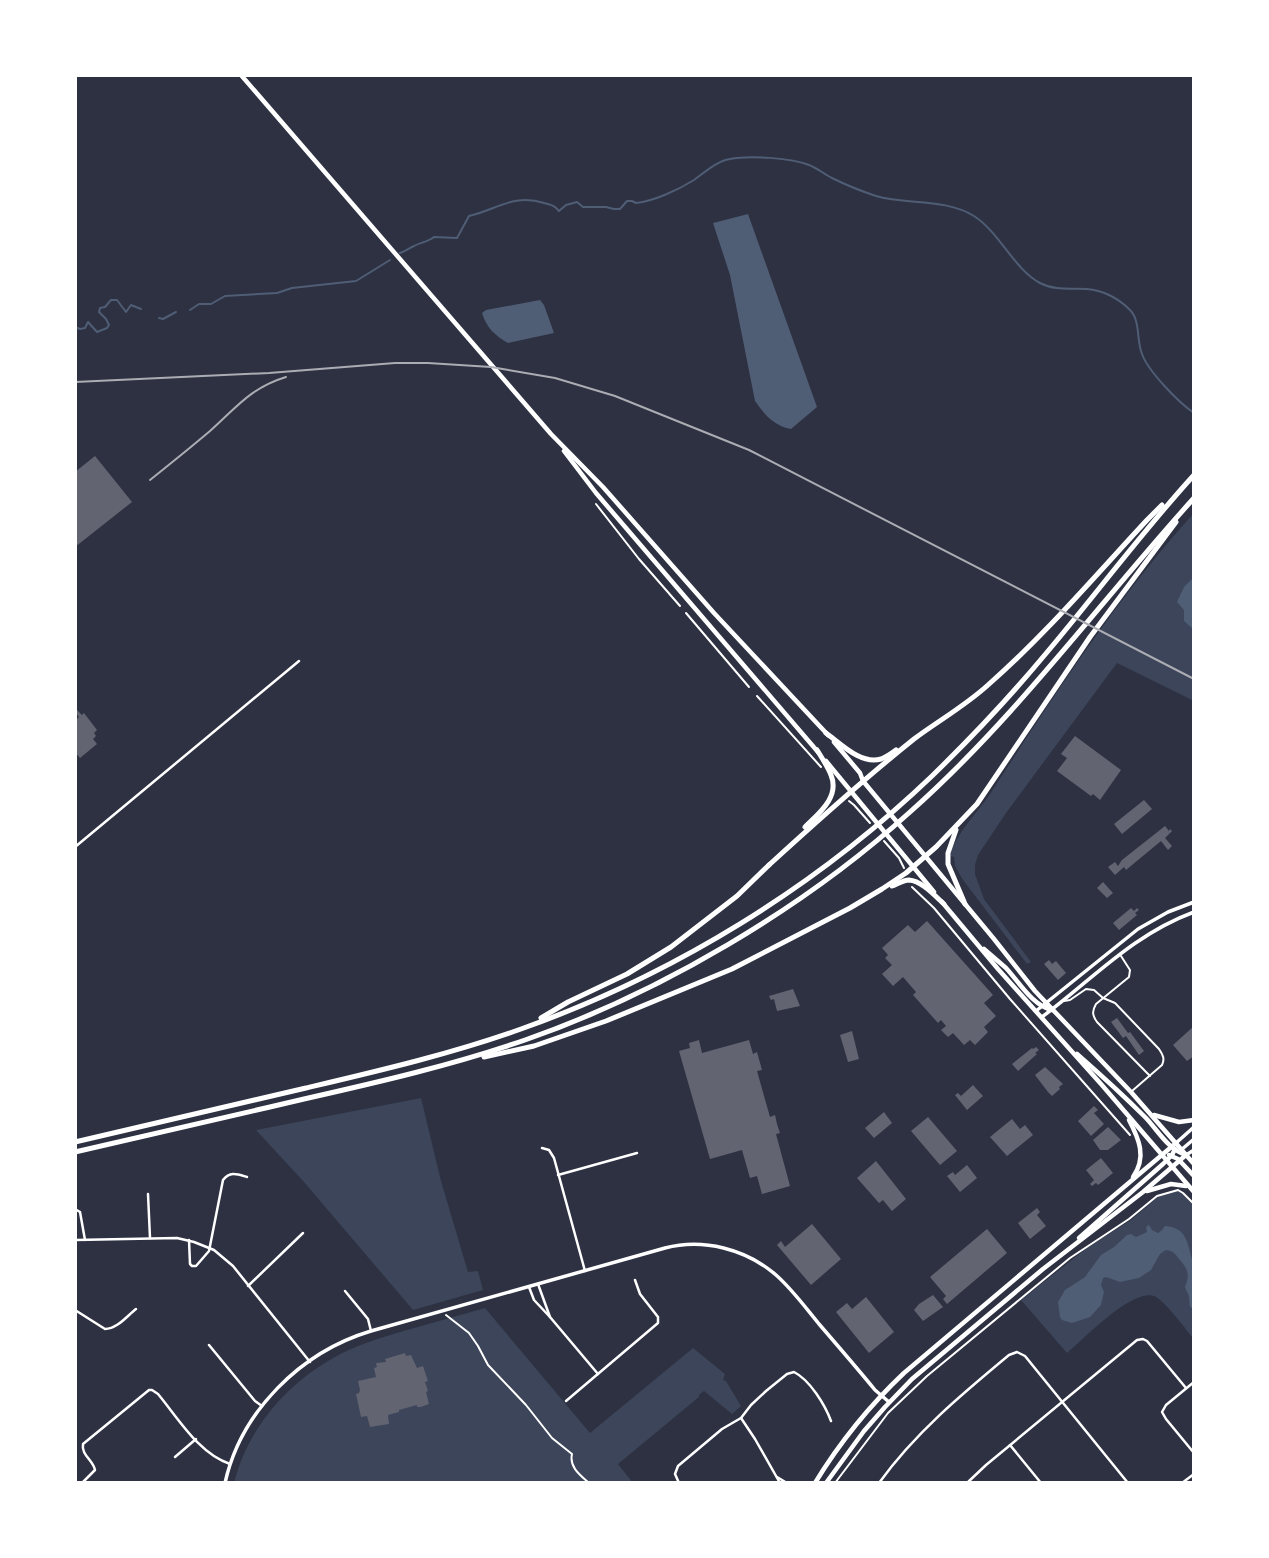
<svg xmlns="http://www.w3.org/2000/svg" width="1269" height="1558" font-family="'DM Sans',sans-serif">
<rect width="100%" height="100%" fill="#2d3142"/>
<!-- green -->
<g fill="#3c4559">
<path d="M1194 513V701L1117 663 1006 813 978 855 975 865V874L984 899 1031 962 1027 964 963 880 955 866 954 857 950 856C954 836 978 812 990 794 1053 697 1116 599 1194 513Z"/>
<polygon points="421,1098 441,1181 468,1272 478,1271 483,1290 413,1310 304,1182 256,1130"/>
<path d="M1178 1190 1183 1193 1194 1205V1335L1192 1337C1185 1328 1164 1300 1154 1296 1131 1289 1084 1339 1067 1353L1021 1300 1088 1247 1131 1220 1159 1196Z"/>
<path d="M485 1308 590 1433 693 1348 725 1374 723 1380 726 1381 741 1406 732 1414 704 1391 699 1395V1397L618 1464 633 1483H234C250 1418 304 1365 366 1343 379 1338 393 1334 407 1330 433 1323 459 1315 485 1308Z"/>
</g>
<!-- water -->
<g fill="#4f5d75">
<path d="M748 214 817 407 791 429C774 426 764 414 755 401L730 275 713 223Z"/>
<path d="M540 300 544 305 554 333 508 343C495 336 486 327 482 313L486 310Z"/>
<polygon points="1194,577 1194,630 1184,621 1184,610 1177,602 1184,587"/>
<path d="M1149 1225 1152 1230 1158 1233 1162 1230 1165 1226C1187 1228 1187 1242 1192 1259L1194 1262V1310C1188 1306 1190 1304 1189 1297 1189 1294 1186 1291 1185 1287 1190 1275 1188 1269 1180 1260 1175 1254 1174 1251 1166 1250L1160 1254 1151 1270 1139 1278 1120 1282 1106 1277 1103 1278 1101 1285 1104 1292 1101 1305 1090 1317 1072 1323 1062 1320 1060 1317 1058 1302 1065 1290 1085 1277 1101 1255 1114 1247 1127 1235 1131 1234 1136 1237 1147 1232 1146 1227Z"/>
</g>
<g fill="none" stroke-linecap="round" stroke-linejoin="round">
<!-- stream -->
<g stroke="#4f5d75" stroke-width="2">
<path d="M400 253C406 251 409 248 414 246 421 242 428 242 434 237L457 238 469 216C496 210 514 193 544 203 551 205 554 205 559 211L566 205 577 202 583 207H606L614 209H620L627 201H632L636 203C654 201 678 190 694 180 705 172 717 161 730 159 748 155 792 158 809 165 817 168 824 174 832 178 846 185 861 191 876 196 907 205 945 198 974 216 999 232 1014 269 1040 283 1055 291 1071 288 1087 289 1102 290 1118 298 1129 309 1141 320 1136 339 1142 354 1148 371 1178 402 1194 413"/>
<polyline points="190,310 199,304 211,304 225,296 277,293 292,288 356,281 390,260"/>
<polyline points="159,318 163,319 176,312"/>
<polyline points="75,327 80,329 85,328 88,322 97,332 107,328 109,325 106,319 99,312 100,308 105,307 111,300 117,300 126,312 131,305 141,309"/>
</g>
</g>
<!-- building -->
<g fill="#626471">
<polygon points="95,456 132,502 75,547 75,472"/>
<polygon points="75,708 82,715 84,713 97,730 94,733 96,736 93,739 97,744 80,758 75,752 75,721 79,717 75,712"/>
<polygon points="1075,736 1121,770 1100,800 1093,794 1091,796 1057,771 1067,758 1061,754"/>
<polygon points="1144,800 1152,809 1122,834 1114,824"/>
<polygon points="1165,826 1169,831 1170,829 1172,831 1165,838 1172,846 1168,850 1161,841 1126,870 1124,867 1115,875 1108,867 1115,862 1118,866 1122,860"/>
<polygon points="1103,882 1113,893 1107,898 1097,888"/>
<polygon points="1131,908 1134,911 1137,908 1139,910 1135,913 1137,915 1119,930 1113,923"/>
<polygon points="927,921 993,995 984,1003 996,1016 984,1027 988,1032 975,1045 970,1040 964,1045 953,1033 948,1037 941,1030 946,1026 941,1020 938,1023 913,995 916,992 903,977 893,986 882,974 892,965 885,958 888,955 882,948 908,925 915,932"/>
<polygon points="1049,960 1052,964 1056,961 1066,973 1058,980 1044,964"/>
<polygon points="793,989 800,1006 777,1011 774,999 771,1000 769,996"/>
<polygon points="1117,1018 1128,1033 1130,1032 1144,1051 1139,1055 1126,1036 1123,1038 1111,1022"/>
<polygon points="1194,1026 1194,1056 1187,1061 1173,1045"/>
<polygon points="852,1031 859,1059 848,1062 840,1035"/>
<polygon points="699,1040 702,1053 749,1040 753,1054 757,1052 762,1070 757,1071 770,1117 775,1115 777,1124 780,1133 776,1134 790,1186 762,1194 757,1176 750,1178 742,1150 710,1159 679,1051 690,1048 689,1043"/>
<polygon points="1036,1047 1039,1050 1035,1053 1037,1054 1018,1071 1012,1064 1032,1048 1033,1049"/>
<polygon points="1045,1067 1063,1084 1059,1087 1060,1089 1052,1096 1048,1092 1035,1075"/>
<polygon points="973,1085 983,1096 967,1110 955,1095 958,1093 961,1096"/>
<polygon points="1094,1106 1098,1110 1094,1113 1104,1124 1091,1136 1078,1121"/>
<polygon points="884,1112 892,1123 874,1138 865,1128"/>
<polygon points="928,1117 957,1151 940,1165 911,1131"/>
<polygon points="1012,1119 1020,1129 1025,1125 1033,1135 1007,1156 990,1137"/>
<polygon points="1108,1127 1121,1140 1108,1150 1100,1150 1093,1140"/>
<polygon points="1101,1158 1113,1173 1098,1185 1096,1183 1092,1186 1090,1184 1094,1180 1086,1170"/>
<polygon points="876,1161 906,1199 892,1211 883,1200 879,1203 857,1178"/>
<polygon points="967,1165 977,1178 960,1192 947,1176 953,1172 955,1175"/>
<polygon points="1037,1208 1040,1212 1037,1215 1046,1226 1030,1239 1018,1223"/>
<polygon points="812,1224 841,1259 811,1285 777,1245 781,1241 785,1247"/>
<polygon points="987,1229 1007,1253 947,1304 943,1299 946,1296 930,1277"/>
<polygon points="933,1295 943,1307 923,1321 914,1310 919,1304"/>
<polygon points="866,1297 894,1332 869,1353 836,1312 847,1303 852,1309"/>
<polygon points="405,1353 406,1356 411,1355 417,1368 423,1366 428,1381 425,1382 428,1391 426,1392 429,1404 421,1407 417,1407 417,1405 399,1410 399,1412 388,1415 389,1424 370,1427 367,1416 361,1417 356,1394 359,1393 360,1390 358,1381 376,1377 374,1368 377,1367 376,1363 386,1362 385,1359"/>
</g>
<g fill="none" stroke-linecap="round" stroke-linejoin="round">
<!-- path -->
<g stroke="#fff" stroke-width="2">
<polyline points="596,504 639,559 680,606"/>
<polyline points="686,613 749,687"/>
<polyline points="757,696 821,767"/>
<polyline points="849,801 854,805 870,823"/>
<polyline points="884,841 899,858 904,868"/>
<polyline points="912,887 934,908 1010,999 1130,1135"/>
<path d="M446 1315 469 1333 478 1346 488 1365 526 1405 552 1438 572 1454C569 1467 580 1475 589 1483"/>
<polyline points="835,1483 888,1413 927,1376 1070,1258 1129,1219 1157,1196 1178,1190 1183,1193 1194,1204"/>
</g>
<!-- service -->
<g stroke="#fff" stroke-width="2">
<path d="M1121 956 1130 970 1129 977 1096 1004C1092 1011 1092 1015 1097 1022L1150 1076"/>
<path d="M1064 1001 1070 1000 1086 989 1094 990 1103 998 1115 1003 1159 1049C1163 1055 1165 1059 1162 1065L1132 1091"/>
</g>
<!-- minor -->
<g stroke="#fff" stroke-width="2.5">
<polyline points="75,847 299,661"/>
<polyline points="542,1148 549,1150 554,1158 585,1271"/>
<polyline points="558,1175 637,1153"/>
<polyline points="148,1194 150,1238"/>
<polyline points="75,1209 80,1212 85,1240"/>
<polyline points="75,1240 177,1238 194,1242 214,1250 233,1266 310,1362"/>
<path d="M189 1240 190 1264 192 1266H196L209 1251 223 1180C230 1171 237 1174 247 1177"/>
<polyline points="538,1284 550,1317"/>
<polyline points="248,1286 303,1233"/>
<polyline points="529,1287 534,1300 550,1317 598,1374"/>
<polyline points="345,1291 368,1319 371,1331"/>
<path d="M75 1310 105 1329C117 1329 127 1316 136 1309"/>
<polyline points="209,1345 255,1401 262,1406"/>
<polyline points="1194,1382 1166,1405 1162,1412 1166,1419 1194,1453"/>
<polyline points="566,1401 658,1323 658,1317 640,1294 635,1280"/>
<polyline points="741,1418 755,1439 780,1483"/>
<polyline points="1010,1445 1041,1483"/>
<polyline points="175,1457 196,1439"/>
<polyline points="777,1477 787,1483"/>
<path d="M82 1483 95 1470C93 1460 81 1455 83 1444L149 1390H152L158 1394C178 1418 199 1454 230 1464"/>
<path d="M679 1483 675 1474 678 1466 722 1429 741 1418 751 1405 766 1391 787 1374 794 1372C810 1380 825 1405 831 1421"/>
<path d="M879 1483C915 1433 962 1394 1009 1355L1017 1352 1025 1356 1128 1483"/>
<polyline points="967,1483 986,1465 1137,1340 1143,1339 1147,1341 1186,1388"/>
<polyline points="1182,1483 1194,1474"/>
</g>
<!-- tertiary -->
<g stroke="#fff" stroke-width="3.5">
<polyline points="1036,1011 1138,929 1168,912 1194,902"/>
<path d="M1042 1017C1093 979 1132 935 1194 912"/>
<polyline points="1176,1143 1194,1127"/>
<polyline points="1181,1150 1194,1139"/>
<polyline points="1186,1155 1194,1150"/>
<path d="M225 1483C241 1411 301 1352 371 1331L665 1248C703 1238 746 1249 776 1275 792 1289 805 1307 819 1324 838 1346 857 1368 875 1390L889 1402"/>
</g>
<!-- secondary -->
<g stroke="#fff" stroke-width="4.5">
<polyline points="241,75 551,434 603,487 714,613 828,735"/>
<polyline points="564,451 596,493 818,752"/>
<polyline points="834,742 860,773 863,781 994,939 1035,991 1131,1092 1194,1164"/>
<polyline points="826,761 934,892"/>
<polyline points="942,902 998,969 1101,1084 1194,1192"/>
<path d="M984 949C992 956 999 962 1006 968 1019 982 1033 1006 1052 1010"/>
<path d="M1077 1054C1101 1075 1124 1096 1146 1118 1159 1132 1168 1149 1186 1155"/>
<polyline points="1154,1115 1179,1122 1194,1120"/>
<path d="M1129 1120C1139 1139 1147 1157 1133 1177"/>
<polyline points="1169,1155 1178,1159 1194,1176"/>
<polyline points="1147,1191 1171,1184 1186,1186"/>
<polyline points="1079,1238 1163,1164 1172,1155 1175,1149"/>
<path d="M815 1483C840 1442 869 1406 904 1373L1176 1143"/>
<polyline points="826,1483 864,1431 885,1407 912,1379 1043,1269 1143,1192 1186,1155"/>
</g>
<!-- motorway -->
<g stroke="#fff" stroke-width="5">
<path d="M826 733C841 744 861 765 881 759 886 757 892 753 896 750"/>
<path d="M805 827C819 813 840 797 831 775 828 767 822 758 817 750"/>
<polyline points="956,830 948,853 948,864 965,904"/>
<path d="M769 865C816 822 864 779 914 739 938 721 965 706 988 685 1045 635 1095 576 1147 520L1162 505"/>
<path d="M892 886C897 884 904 880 909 880 922 881 935 896 944 904"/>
<polyline points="541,1018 568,1002 627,974 671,947 737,896 769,865"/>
<polyline points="484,1057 534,1046 606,1021 732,969 850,908 882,889 906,873 936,847 977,804 1090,637 1176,522"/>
<path d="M75 1142C152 1124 229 1106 306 1088 378 1071 451 1054 521 1029 673 975 816 887 932 776 971 738 1008 699 1043 657 1094 597 1141 533 1194 475"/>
<path d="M75 1152C152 1134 228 1117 304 1099 379 1082 453 1065 525 1040 660 993 804 908 910 812 1016 718 1099 603 1194 498"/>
</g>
<!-- rail -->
<g stroke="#abadb3" stroke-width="2">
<polyline points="75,382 269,373 395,363 428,363 491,367 555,378 615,396 749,450 1194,679"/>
<path d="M150 480C170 464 190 448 210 431 236 408 250 388 286 377"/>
</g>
</g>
<!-- border -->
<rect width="1269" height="1558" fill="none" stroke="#ffffff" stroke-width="154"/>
</svg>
